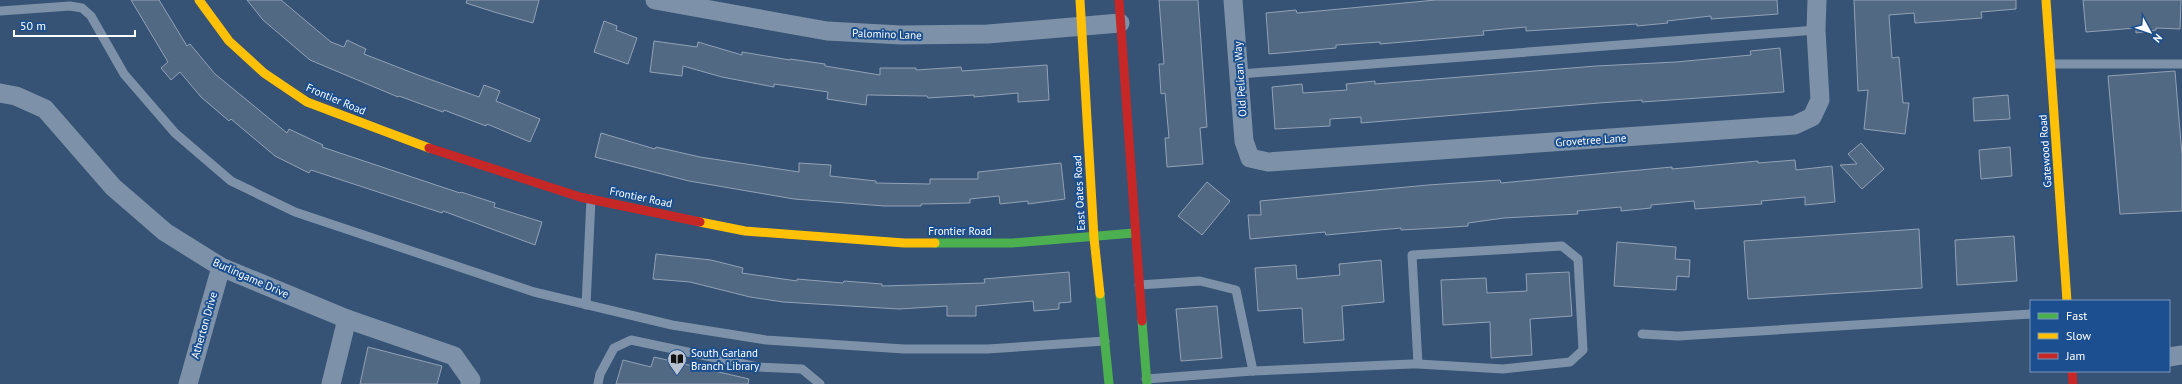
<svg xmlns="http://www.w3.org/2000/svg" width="2182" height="384" font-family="'PT Sans',sans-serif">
<rect width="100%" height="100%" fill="#365274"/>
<!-- building -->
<g fill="#526984" stroke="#92a2b6">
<polygon points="131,0 159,0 187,46 190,44 215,74 287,133 289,129 323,145 322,147 460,193 461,192 495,203 494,207 542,222 535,245 443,211 442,213 311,170 309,173 275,156 231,119 229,121 201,97 180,72 171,80 161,68 168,62"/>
<polygon points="247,0 281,0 331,42 344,47 347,40 366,49 364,54 418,75 479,97 484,85 500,91 496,101 540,119 530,142 487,124 486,126 444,110 443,112 399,96 398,97 310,60 263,20"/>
<polygon points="467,0 539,0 533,23 494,12 466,3"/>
<polygon points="1159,0 1198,0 1207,127 1200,128 1203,164 1167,167 1165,138 1169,138 1165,93 1161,94 1159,64 1164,64"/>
<polygon points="1436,0 1777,0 1778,14 1711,19 1711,16 1667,21 1668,23 1637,26 1637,24 1526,31 1526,27 1483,31 1484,35 1380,44 1380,42 1336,45 1336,48 1269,54 1266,13 1296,10 1297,13"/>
<polygon points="1854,0 2016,0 2016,9 1981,12 1982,18 1915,23 1914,13 1889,15 1892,58 1899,57 1903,103 1909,103 1905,134 1864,129 1868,90 1858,91"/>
<polygon points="2083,0 2181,0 2180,29 2156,28 2156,30 2136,33 2136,28 2086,32"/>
<polygon points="604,21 617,26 616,30 637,38 628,64 594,52"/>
<polygon points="654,41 697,47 698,42 742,55 742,52 790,60 790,59 825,64 825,66 880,75 880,68 916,68 916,70 961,67 962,71 1047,65 1049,100 1018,102 1018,93 974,97 974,95 928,98 927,96 867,95 866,105 827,99 828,92 774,84 774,87 722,77 683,66 682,76 650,72"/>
<polygon points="1780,48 1784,92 1642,102 1642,100 1599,103 1361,123 1361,117 1330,119 1330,126 1275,129 1272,87 1302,84 1303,93 1347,90 1346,84 1375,81 1375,84 1596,66 1676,62 1751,55 1750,51"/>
<polygon points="2175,71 2182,155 2182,211 2120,214 2108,76"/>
<polygon points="2008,95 2010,119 1974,121 1973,98"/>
<polygon points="601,133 655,149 656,147 700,157 799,172 799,163 831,165 830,176 876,181 876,183 930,184 930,179 978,179 978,172 1061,163 1065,199 1028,204 1028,201 1000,204 999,196 970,199 970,203 921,204 921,206 884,206 794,199 689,181 595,157"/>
<polygon points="1861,143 1884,169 1862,189 1840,165 1857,164 1848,154"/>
<polygon points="2010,147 2012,176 1981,179 1979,150"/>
<polygon points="1795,160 1796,170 1832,166 1835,202 1805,205 1805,197 1761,201 1762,204 1695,209 1694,201 1651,205 1651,208 1621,211 1621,207 1577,211 1578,214 1504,218 1468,223 1468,226 1438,228 1401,230 1401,228 1326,235 1325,232 1250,239 1248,215 1261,215 1260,201 1428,185 1500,180 1501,183 1672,167 1672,169 1758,161 1758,163"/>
<polygon points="1207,182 1230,201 1202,235 1178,216"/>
<polygon points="1919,229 1922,288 1748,299 1744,241"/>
<polygon points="2014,236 2017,281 1957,285 1955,240"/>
<polygon points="1617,242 1676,247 1675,259 1690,260 1689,277 1677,276 1676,290 1614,286"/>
<polygon points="656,254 711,260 743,268 742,273 797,281 797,279 843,283 844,281 882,284 882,286 985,283 984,279 1069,272 1071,302 1059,303 1059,309 1034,311 1033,301 976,306 976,316 947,316 947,306 899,309 783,302 750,297 690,282 653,279"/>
<polygon points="1381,260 1384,302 1342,306 1344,340 1304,343 1302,308 1258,311 1255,268 1296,265 1297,279 1340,275 1339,264"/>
<polygon points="1569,272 1572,316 1530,319 1532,355 1491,358 1490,322 1443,325 1441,280 1486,278 1487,293 1527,291 1526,274"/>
<polygon points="1217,306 1222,358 1181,361 1176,309"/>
<polygon points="368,347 442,366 437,384 360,384"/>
<polygon points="654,357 749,379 748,384 616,384 623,360 651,367"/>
</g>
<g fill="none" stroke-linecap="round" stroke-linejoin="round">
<!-- lane -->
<g stroke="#7d92a8" stroke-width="9">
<polyline points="0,11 70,6 82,8 91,16 124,74 175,133 231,181 295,212 534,292 672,325 766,340 904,349 987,349 1105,341"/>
<polyline points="2051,64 2182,64"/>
<polyline points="1240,74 1816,30"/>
<polyline points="1139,285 1200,281 1236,290 1253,371 1146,379"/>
<polyline points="586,305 591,199"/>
<polyline points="1642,334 1678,336 2031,314"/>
<polyline points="1253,371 1411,364 1418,364 1503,369 1570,362 1583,350 1578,259 1562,246 1412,255 1418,364"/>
<polyline points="598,384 600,374 614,348 631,340 758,367 802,369 820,384"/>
</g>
<!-- street -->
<g stroke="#7d92a8" stroke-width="19">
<polyline points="655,0 827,31 901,35 988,34 1120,23"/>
<polyline points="1233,0 1244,141 1250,158 1268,162 1795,125 1812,117 1820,100 1816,30 1817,0"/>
<polyline points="0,93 16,96 45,109 113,187 165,232 221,267 347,319 454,356 471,380 470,384"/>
<polyline points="2169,357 2182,355"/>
<polyline points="188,384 221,267"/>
<polyline points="331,384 347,319"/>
</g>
<!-- fast -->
<g stroke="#4caf50" stroke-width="9">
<polyline points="935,243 1012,243 1134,233"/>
<polyline points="1100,294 1109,384"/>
<polyline points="1142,321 1147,384"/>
</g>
<!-- slow -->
<g stroke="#ffc107" stroke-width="9">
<polyline points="199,0 229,41 264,73 307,102 429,148"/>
<polyline points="1080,0 1094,238 1100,294"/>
<polyline points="2046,0 2067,301"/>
<polyline points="700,222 745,231 904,243 935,243"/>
</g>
<!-- jam -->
<g stroke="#c62828" stroke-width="9">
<polyline points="1119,0 1142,321"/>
<polyline points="429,148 580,197 700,222"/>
<polyline points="2072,371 2073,384"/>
</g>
</g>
<!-- icons -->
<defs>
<g id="library-pin" transform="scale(1)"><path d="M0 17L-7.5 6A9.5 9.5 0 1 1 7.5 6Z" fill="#b9c2ce" stroke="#1b4f8f"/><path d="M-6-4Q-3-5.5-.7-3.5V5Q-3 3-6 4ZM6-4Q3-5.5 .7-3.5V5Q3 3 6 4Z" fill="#111"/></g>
</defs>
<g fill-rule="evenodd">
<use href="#library-pin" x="677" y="359"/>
</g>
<g text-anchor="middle" stroke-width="4" stroke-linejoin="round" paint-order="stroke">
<!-- street labels -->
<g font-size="11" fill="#fff" stroke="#1b4f8f">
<text transform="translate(887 34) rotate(2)" y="4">Palomino Lane</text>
<text transform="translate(1240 79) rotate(-94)" y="4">Old Pelican Way</text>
<text transform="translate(336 99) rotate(23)" y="4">Frontier Road</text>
<text transform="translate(1591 140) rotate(-4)" y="4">Grovetree Lane</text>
<text transform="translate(2045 151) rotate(-94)" y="4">Gatewood Road</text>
<text transform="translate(1079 193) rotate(-93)" y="4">East Oates Road</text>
<text transform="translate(641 197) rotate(12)" y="4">Frontier Road</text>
<text x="960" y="235">Frontier Road</text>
<text transform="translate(251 278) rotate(24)" y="4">Burlingame Drive</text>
<text transform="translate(204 325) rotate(-74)" y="4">Atherton Drive</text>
</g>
<!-- poi labels -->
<g font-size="11" fill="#fff" stroke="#1b4f8f" text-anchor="start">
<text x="691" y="357">South Garland<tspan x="691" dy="13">Branch Library</tspan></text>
</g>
</g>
<!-- legend -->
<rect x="2030" y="300" width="140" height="72" fill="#1b4f8f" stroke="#7695bc"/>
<rect x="2038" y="313" width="20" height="6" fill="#4caf50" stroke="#7695bc"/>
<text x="2066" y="320" font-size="12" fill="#ffffff">Fast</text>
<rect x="2038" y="333" width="20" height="6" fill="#ffc107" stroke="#7695bc"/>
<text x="2066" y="340" font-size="12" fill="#ffffff">Slow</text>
<rect x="2038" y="353" width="20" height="6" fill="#c62828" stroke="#7695bc"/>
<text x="2066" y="360" font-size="12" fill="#ffffff">Jam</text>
<!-- north arrow -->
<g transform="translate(2150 32) rotate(130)" stroke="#1b4f8f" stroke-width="3" paint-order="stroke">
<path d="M0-3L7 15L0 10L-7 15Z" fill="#ffffff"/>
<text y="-6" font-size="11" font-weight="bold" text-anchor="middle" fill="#ffffff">N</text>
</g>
<!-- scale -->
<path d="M14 30v6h121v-6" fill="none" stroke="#ffffff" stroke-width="2"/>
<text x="20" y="30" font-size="12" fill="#ffffff" stroke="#1b4f8f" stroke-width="3" paint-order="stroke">50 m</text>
</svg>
